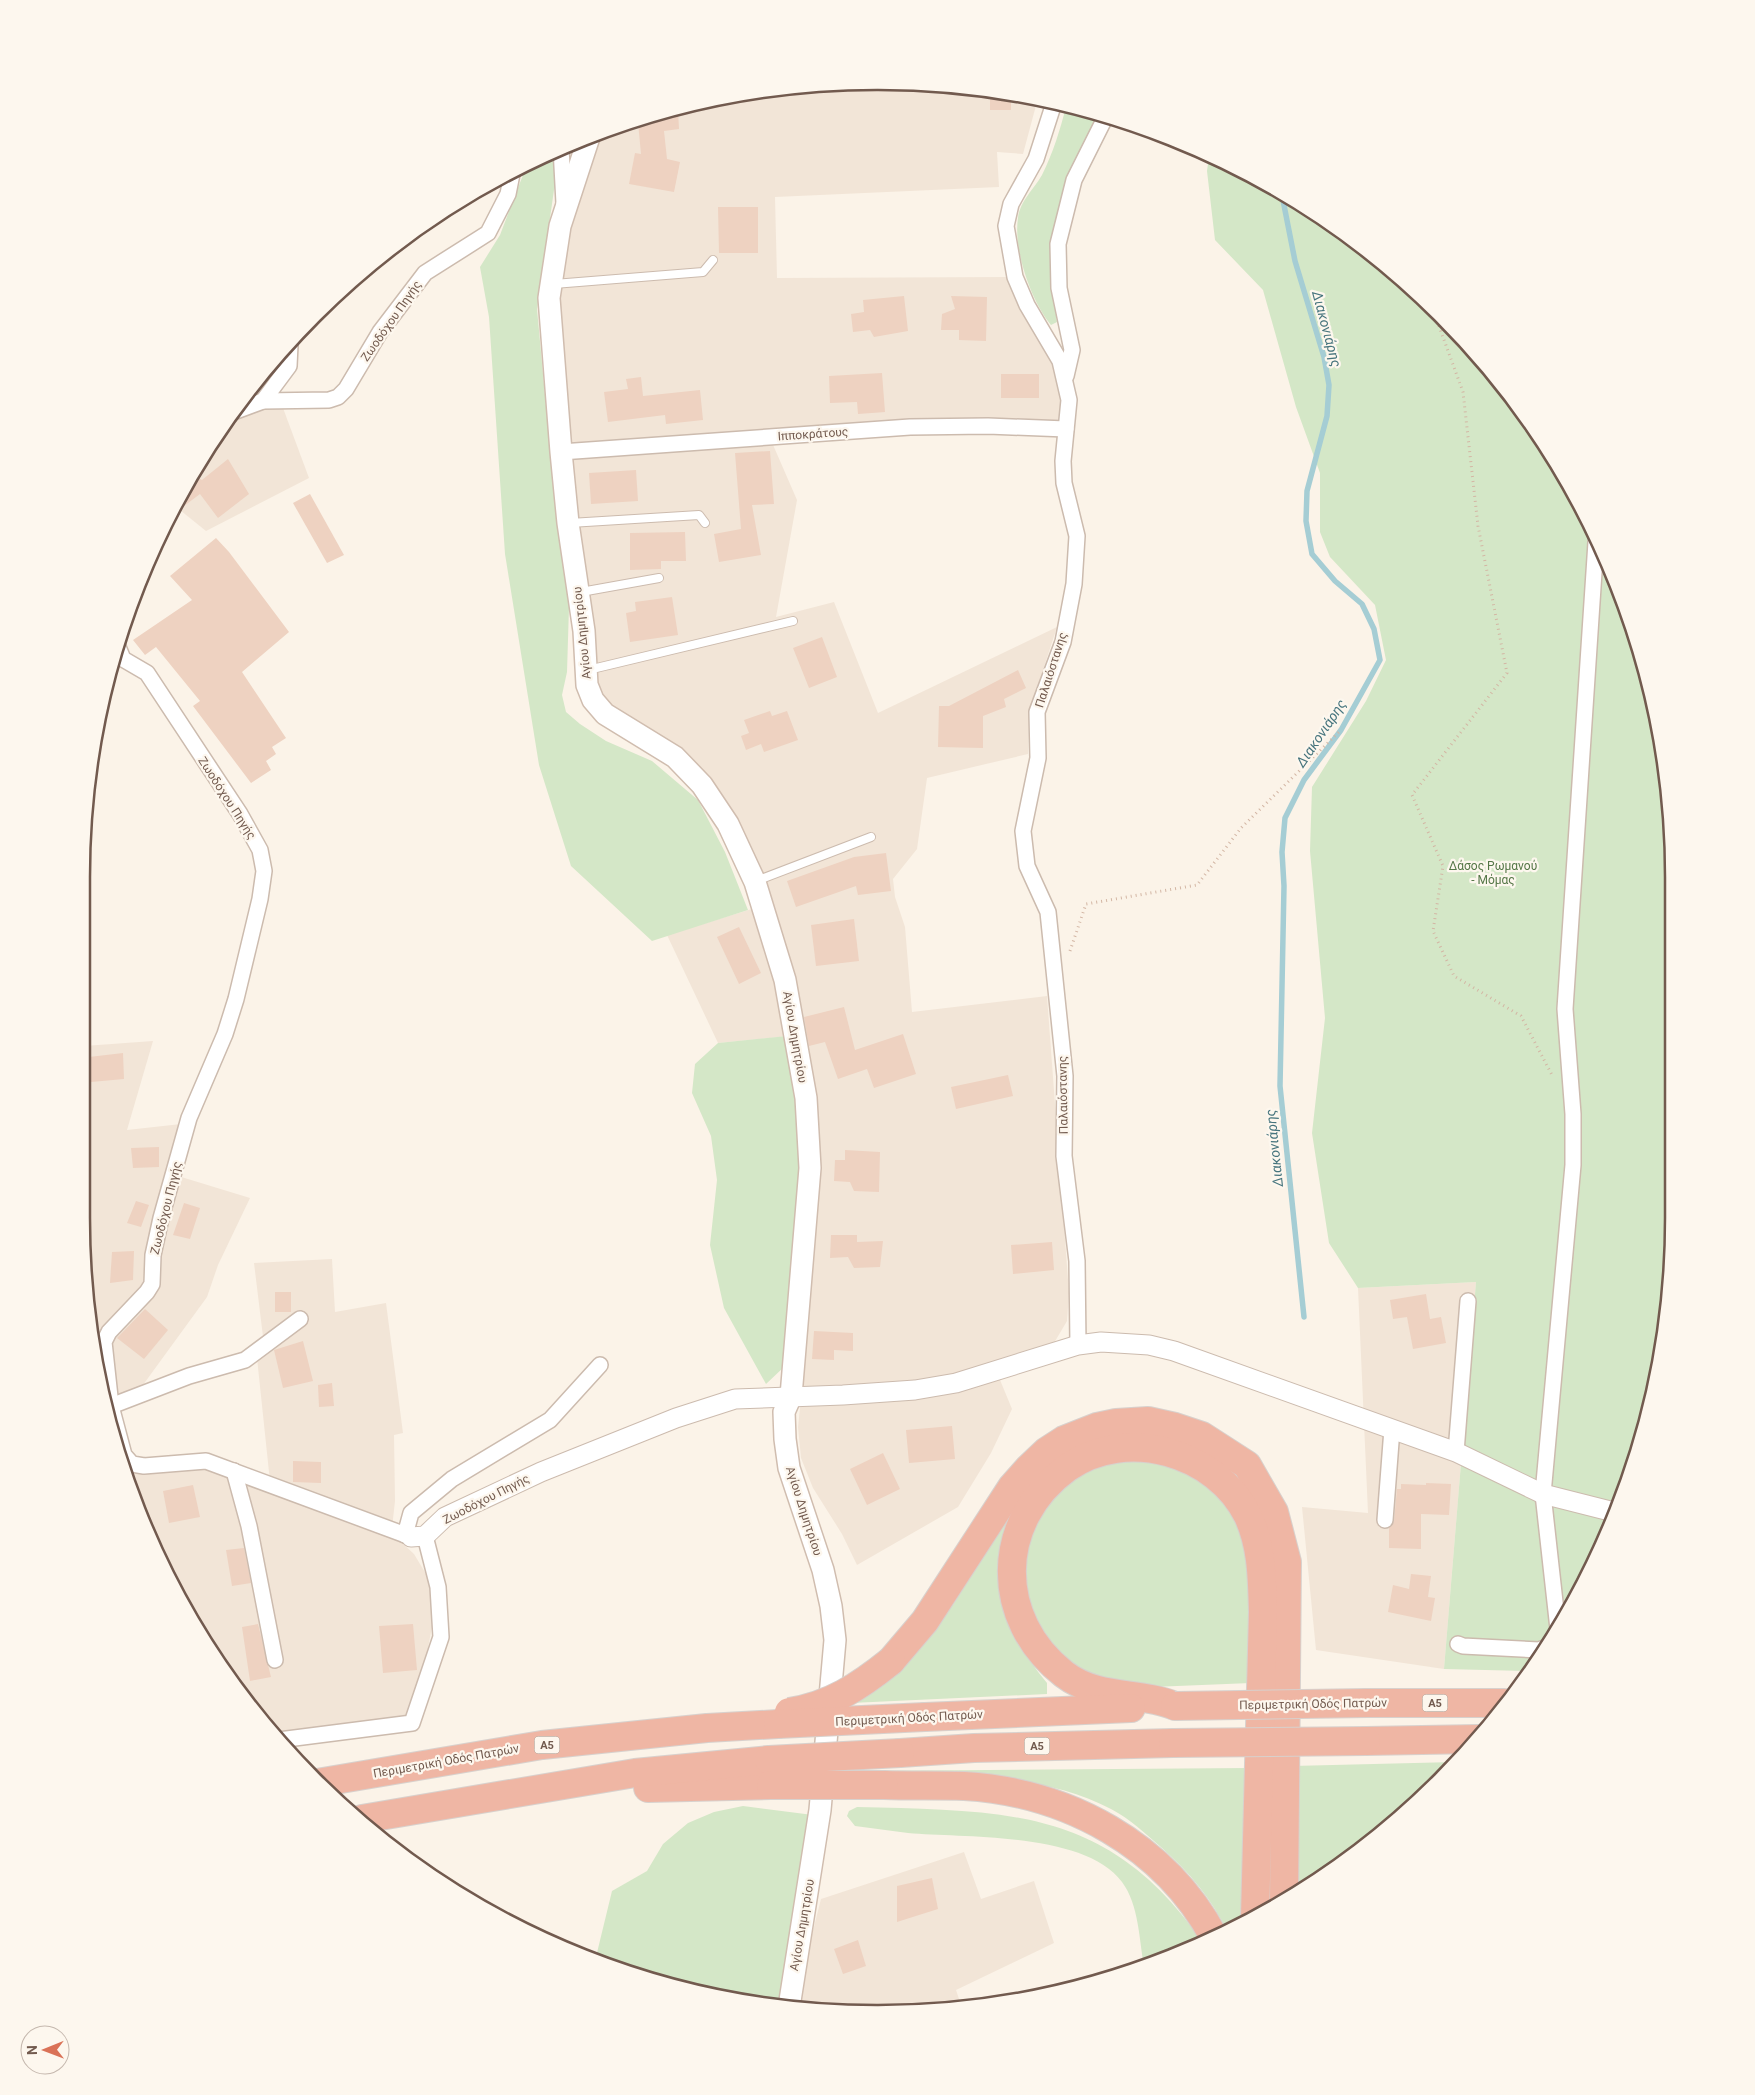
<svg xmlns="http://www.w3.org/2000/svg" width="1755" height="2095" font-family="Roboto,sans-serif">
<rect width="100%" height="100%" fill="#fbf3e8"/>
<!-- residential -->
<g fill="#f2e5d7">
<polygon points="877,81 1038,98 1023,154 997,152 999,187 775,197 777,278 1008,277 1059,372 1062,387 1060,423 767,431 797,500 776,617 834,602 878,713 1057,627 1029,713 1028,754 927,778 917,849 893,879 895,897 905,927 912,1012 1047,996 1069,1293 1067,1321 1054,1343 993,1363 1012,1409 991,1453 958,1507 857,1565 842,1534 813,1488 801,1458 798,1427 804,1370 805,1291 800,1035 718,1043 667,935 768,904 728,813 610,711 593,683 571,514 559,289 562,259 577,197 599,134 722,97"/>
<polygon points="238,408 283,408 309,478 206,531 175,506 216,435"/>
<polygon points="153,1041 127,1130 181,1124 165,1172 250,1198 218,1265 207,1297 140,1389 104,1403 88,1321 81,1218 84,1046"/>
<polygon points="332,1259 335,1312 386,1303 403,1433 394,1435 395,1501 391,1537 399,1540 414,1554 432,1584 433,1621 426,1659 407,1718 274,1734 246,1702 188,1615 142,1522 121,1459 196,1464 271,1491 257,1358 265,1353 254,1263"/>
<polygon points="1476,1282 1444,1669 1316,1650 1302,1507 1368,1513 1358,1288"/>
<polygon points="964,1852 981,1899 1034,1881 1054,1943 956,1990 962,2008 825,2012 799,2009 800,1982 821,1899"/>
</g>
<!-- green -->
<g fill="#d4e7c7">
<path d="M1066 107 1100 117 1094 124 1053 295 1057 322 1051 325C1031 301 1013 249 1018 218 1020 201 1034 189 1042 175 1053 153 1060 130 1066 107Z"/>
<polygon points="573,142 554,190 537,309 557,525 569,607 567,672 562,695 566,712 580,724 606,741 652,761 698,800 725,852 748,910 652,941 571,866 539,765 505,554 489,317 480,267 500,235 526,167"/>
<polygon points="1209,156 1320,215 1440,314 1539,435 1613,573 1658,722 1674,877 1672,1270 1658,1373 1632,1473 1567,1615 1527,1671 1444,1669 1476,1282 1358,1288 1329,1243 1312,1133 1325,1018 1310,851 1312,787 1366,701 1386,660 1375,605 1330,557 1320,532 1320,473 1296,407 1263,290 1215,240 1207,171"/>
<polygon points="787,1036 801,1142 801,1187 784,1344 784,1367 766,1384 724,1308 710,1245 717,1180 711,1136 692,1093 695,1064 718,1043"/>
<polygon points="1141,1459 1167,1464 1203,1482 1232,1507 1247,1543 1251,1683 1128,1688 1071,1666 1035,1625 1023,1580 1026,1552 1035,1520 1055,1494 1085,1472 1123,1460"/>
<path d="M1009 1516H1011C1007 1528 1002 1541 1000 1553 992 1604 1016 1645 1047 1683V1694L851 1703 927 1637 953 1605Z"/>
<polygon points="1455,1762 1413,1802 1360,1839 1334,1868 1290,1897 1292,1766"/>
<path d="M1248 1768 1246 1922 1227 1931C1212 1899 1189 1872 1162 1848 1146 1834 1130 1819 1111 1809 1036 1770 951 1777 869 1776V1771Z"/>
<path d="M743 1806 813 1815 784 2007C720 1998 655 1985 595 1961L612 1891 647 1871 663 1844 688 1823 714 1812Z"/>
<path d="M857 1807C1006 1811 1110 1807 1203 1943L1182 1953 1144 1966C1139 1939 1139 1905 1122 1882 1085 1832 965 1838 908 1833 890 1831 873 1828 855 1826L847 1816 849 1811Z"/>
</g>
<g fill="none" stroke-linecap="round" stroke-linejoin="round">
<!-- stream -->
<polyline stroke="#a5cdd4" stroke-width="5.5" points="1282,195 1295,261 1324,357 1329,385 1327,416 1307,491 1306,521 1312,554 1335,581 1362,604 1374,629 1380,660 1341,730 1304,780 1285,818 1282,852 1284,886 1280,1086 1304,1317"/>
</g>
<!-- building -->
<g fill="#eed2c1">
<polygon points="990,92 1011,94 1011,110 990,110"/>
<polygon points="678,110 679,129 664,131 667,159 680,162 674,192 629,184 635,153 641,154 638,122"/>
<polygon points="718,207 758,207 758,253 719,253"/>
<polygon points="904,296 908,331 874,337 870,330 853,332 851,314 864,312 863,300"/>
<polygon points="951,296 987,297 986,341 959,340 959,330 941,330 942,314 955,309"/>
<polygon points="882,373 885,412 858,414 857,402 830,403 829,376"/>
<rect x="1001" y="374" width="38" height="24"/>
<polygon points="641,377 643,396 700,390 703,420 666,424 665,415 608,422 604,392 628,389 626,379"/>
<polygon points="770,451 774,504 752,505 761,555 719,562 714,534 741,529 735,453"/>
<polygon points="228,459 249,494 218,518 200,494 168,518 193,475 202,480"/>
<polygon points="636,470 638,501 591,504 589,473"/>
<polygon points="310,494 344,555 327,563 293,503"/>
<polygon points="685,532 686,561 661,561 661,569 630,570 630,533"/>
<polygon points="216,538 229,552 289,632 242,672 286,738 272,747 276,754 266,761 271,770 251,783 193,706 200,701 156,647 145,655 133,640 192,600 170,576"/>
<polygon points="672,597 678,635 630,642 626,613 636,611 635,602"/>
<polygon points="822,637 837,677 809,688 793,648"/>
<polygon points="1018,670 1026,688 1004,699 1006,707 983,716 983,748 938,747 939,706 949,706"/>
<polygon points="770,711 772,716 787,711 798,740 764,752 761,744 746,750 741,736 749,733 744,720"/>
<polygon points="886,853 891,891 858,895 856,886 796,907 787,881 854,857"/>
<polygon points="854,919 859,961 816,966 811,925"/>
<polygon points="739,927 761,973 739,984 717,937"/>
<polygon points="844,1007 855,1050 903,1034 916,1074 874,1088 867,1069 838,1079 825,1042 809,1046 804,1017"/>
<polygon points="123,1053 124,1079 91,1082 89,1057"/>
<polygon points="1008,1075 1013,1096 956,1109 951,1087"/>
<polygon points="159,1147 159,1167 133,1168 131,1148"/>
<polygon points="845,1150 880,1152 879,1192 854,1191 850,1182 834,1181 835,1160 845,1160"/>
<polygon points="136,1201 149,1205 141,1227 127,1223"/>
<polygon points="184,1203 200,1208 190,1239 173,1235"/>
<polygon points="831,1235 857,1235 857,1242 883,1241 880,1267 854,1268 848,1257 830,1258"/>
<polygon points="1052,1242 1054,1270 1013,1274 1011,1245"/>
<polygon points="134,1251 133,1280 110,1283 112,1252"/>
<rect x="275" y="1292" width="16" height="20"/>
<polygon points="1426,1294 1430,1319 1441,1317 1446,1343 1413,1349 1407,1317 1393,1319 1390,1300"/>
<polygon points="145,1309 168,1330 144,1359 117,1338"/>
<polygon points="814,1331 853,1333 853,1351 834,1350 834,1360 812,1359"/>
<polygon points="303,1341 313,1381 283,1388 274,1350"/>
<polygon points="332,1383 334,1406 319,1407 318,1385"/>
<polygon points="952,1426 955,1459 909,1463 906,1430"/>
<polygon points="883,1453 900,1489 867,1505 850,1469"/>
<polygon points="293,1461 321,1462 321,1483 293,1482"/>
<polygon points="1426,1483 1451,1484 1449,1515 1421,1514 1421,1549 1389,1548 1389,1528 1394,1521 1397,1489 1401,1489 1401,1484 1426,1485"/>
<polygon points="193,1485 200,1517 169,1523 163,1491"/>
<polygon points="244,1548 251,1583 232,1586 226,1550"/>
<polygon points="1411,1574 1431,1576 1428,1597 1435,1598 1431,1621 1388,1612 1393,1585 1409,1589"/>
<polygon points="258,1624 271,1677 250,1681 242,1627"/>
<polygon points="413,1624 417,1670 383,1673 379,1626"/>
<polygon points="932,1878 938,1909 897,1922 897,1886"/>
<polygon points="858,1940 866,1966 843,1974 834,1949"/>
</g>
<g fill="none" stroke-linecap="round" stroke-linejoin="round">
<!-- service casing -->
<g stroke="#ccbbae" stroke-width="10">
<g id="service">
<polyline points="554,284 703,272 713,260"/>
<polyline points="570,523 699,515 705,523"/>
<polyline points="581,592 659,578"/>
<polyline points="588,670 793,621"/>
<polyline points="756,881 871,837"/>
</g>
</g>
<!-- minor casing -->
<g stroke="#ccbbae" stroke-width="18">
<g id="minor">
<polyline points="1054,103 1036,159 1011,204 1006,226 1015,277 1027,305 1060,361 1069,400 1063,461 1064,483 1077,536 1074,584 1063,642 1037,712 1038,758 1023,831 1027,866 1048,912 1065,1076 1064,1156 1077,1261 1078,1345"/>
<polyline points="561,148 564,203"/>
<polyline points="1066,376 1072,350 1059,288 1058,244 1074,180 1105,118"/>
<polyline points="263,401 289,366 290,345"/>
<polyline points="236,411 263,401 329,400 338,397 346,389 380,332 425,273 488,233 508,194 512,174"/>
<polyline points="561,452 910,427 988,426 1066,429"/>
<polyline points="118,647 123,659 147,673 240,814 260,850 264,871 260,899 236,999 225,1034 189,1118 161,1218 153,1255 152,1284 147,1292 109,1332 104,1342 111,1406 124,1455 132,1464 144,1466 206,1461 411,1537"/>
<polyline points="111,1406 189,1376 245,1360 300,1319"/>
<polyline points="1456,1452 1468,1301"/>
<polyline points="234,1471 249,1526 275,1660"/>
<polyline points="1385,1520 1392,1429"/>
<polyline points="405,1535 411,1513 452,1479 550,1420 600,1365"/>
<polyline points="1558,1629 1543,1494 1573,1165 1573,1114 1565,1009 1596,542"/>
<polyline points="1458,1644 1463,1646 1539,1650 1544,1648"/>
<polyline points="279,1740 412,1723 441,1637 438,1587 425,1536"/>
</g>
</g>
<!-- tertiary casing -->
<g stroke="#ccbbae" stroke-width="21">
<polyline id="tertiary" points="411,1537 425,1536 445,1517 541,1472 676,1418 735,1399 843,1395 915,1390 956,1383 1078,1345 1101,1342 1149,1345 1174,1351 1456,1452 1543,1494 1614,1512"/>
</g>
<!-- secondary casing -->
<g stroke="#d0bdaf" stroke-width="24">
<polyline id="secondary" points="589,137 560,226 549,298 561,452 568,523 584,631 587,685 593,700 605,714 675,757 702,785 728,824 755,882 785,980 806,1098 810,1168 791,1396 784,1412 785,1439 789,1468 823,1570 831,1606 835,1640 820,1810 789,2007"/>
</g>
<!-- motorway casing -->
<g stroke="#d8d1cd" stroke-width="30">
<g id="motorway">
<polyline points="891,1661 925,1621 1012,1487 1028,1469 1047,1451 1064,1440 1097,1427 1116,1423 1148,1421 1175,1427 1202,1436 1247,1465 1274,1512 1287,1562 1284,1902"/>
<polyline points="1367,1703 1504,1703"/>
<path d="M1175 1706C1139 1691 1098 1700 1064 1674 994 1620 994 1521 1067 1468 1126 1426 1217 1452 1248 1516 1262 1546 1262 1579 1263 1612L1255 1917"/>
<polyline points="925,1717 1131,1708"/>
<polyline points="1366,1741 1478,1739"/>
<polyline points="900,1753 974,1748 1173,1743"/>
<polyline points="317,1783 542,1745 707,1728 778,1724"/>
<path d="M884 1785C911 1786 938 1785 964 1786 1067 1792 1165 1845 1214 1937"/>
<polyline points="648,1788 771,1785"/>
<polyline points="362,1819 635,1773 769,1760"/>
</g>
</g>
<!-- path -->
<g stroke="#d3b6a4" stroke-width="3" stroke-dasharray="1 4" stroke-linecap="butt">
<polyline points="1432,307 1463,392 1478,526 1507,673 1412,795 1443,866 1433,931 1454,976 1521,1016 1553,1077"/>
<polyline points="1070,951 1086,904 1197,885 1241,828 1341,730"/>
</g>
<!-- service -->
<use href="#service" stroke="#fff" stroke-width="8"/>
<!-- minor -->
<use href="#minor" stroke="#fff" stroke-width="15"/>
<!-- tertiary -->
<use href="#tertiary" stroke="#fff" stroke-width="19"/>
<!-- secondary -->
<use href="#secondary" stroke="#fff" stroke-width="21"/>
<!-- motorway -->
<use href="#motorway" stroke="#efb6a4" stroke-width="28"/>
<!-- motorway-bridge casing -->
<g stroke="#d8d1cd" stroke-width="30" stroke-linecap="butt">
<g id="motorway-bridge">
<polyline points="1175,1706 1367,1703"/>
<path d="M789 1712C830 1706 860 1686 891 1661"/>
<polyline points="778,1724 925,1717"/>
<polyline points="1173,1743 1366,1741"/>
<polyline points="769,1760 900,1753"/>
<polyline points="771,1785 884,1785"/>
</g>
</g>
<!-- motorway-bridge -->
<use href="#motorway-bridge" stroke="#efb6a4" stroke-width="28"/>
</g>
<g text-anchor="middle" stroke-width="4.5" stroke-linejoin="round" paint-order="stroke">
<!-- shield labels -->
<g fill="#fdf7ee" stroke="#9c897e" stroke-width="1">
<rect x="1422.5" y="1694.5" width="25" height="17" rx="4"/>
<rect x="534.5" y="1736.5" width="25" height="17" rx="4"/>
<rect x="1024.5" y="1737.5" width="25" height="17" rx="4"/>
</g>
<g font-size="11" font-weight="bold" fill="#725a4e">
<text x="1435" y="1707">Α5</text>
<text x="547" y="1749">Α5</text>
<text x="1037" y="1750">Α5</text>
</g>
<!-- street labels -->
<g font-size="12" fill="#725a4e" stroke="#fdf7ee">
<text transform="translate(391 321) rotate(-55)" y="4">Ζωοδόχου Πηγής</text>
<text transform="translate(813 434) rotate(-4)" y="4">Ιπποκράτους</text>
<text transform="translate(582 633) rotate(-96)" y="4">Αγίου Δημητρίου</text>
<text transform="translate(1051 670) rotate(-72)" y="4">Παλαιόστανης</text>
<text transform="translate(227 798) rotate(57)" y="4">Ζωοδόχου Πηγής</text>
<text transform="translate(795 1037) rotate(80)" y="4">Αγίου Δημητρίου</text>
<text transform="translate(1063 1095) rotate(-91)" y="4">Παλαιόστανης</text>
<text transform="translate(166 1208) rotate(-76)" y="4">Ζωοδόχου Πηγής</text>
<text transform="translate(486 1499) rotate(-27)" y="4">Ζωοδόχου Πηγής</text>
<text transform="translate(804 1511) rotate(72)" y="4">Αγίου Δημητρίου</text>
<text transform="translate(1313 1704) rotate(-1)" y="4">Περιμετρική Οδός Πατρών</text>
<text transform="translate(909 1718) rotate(-3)" y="4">Περιμετρική Οδός Πατρών</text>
<text transform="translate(446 1761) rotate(-10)" y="4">Περιμετρική Οδός Πατρών</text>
<text transform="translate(802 1925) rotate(-80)" y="4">Αγίου Δημητρίου</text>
</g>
<!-- park labels -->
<g font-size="12" fill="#557747" stroke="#fdf7ee">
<text x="1493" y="870">Δάσος Ρωμανού<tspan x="1493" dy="14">- Μόμας</tspan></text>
</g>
<!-- water labels -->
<g font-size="14" font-style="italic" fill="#46747d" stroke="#fdf7ee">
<text transform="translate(1327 329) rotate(75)" y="5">Διακονιάρης</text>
<text transform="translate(1321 733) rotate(-56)" y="5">Διακονιάρης</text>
<text transform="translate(1274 1148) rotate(-96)" y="5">Διακονιάρης</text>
</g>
</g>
<!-- crop -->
<path d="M0 0H1755V2095H0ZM877 90H878A787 787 0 0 1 1665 877V1218A787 787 0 0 1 878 2005H877A787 787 0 0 1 90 1218V877A787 787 0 0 1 877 90Z" fill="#fdf7ee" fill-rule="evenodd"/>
<path fill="none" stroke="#725a4e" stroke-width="2.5" d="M877 90H878A787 787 0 0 1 1665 877V1218A787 787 0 0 1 878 2005H877A787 787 0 0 1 90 1218V877A787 787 0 0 1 877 90Z"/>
<!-- north arrow -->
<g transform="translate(45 2050) rotate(269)"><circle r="24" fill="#fdf7ee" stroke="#c5b8ae"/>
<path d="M0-4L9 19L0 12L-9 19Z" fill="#da7257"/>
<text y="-8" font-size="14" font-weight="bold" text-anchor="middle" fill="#725a4e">N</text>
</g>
</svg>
